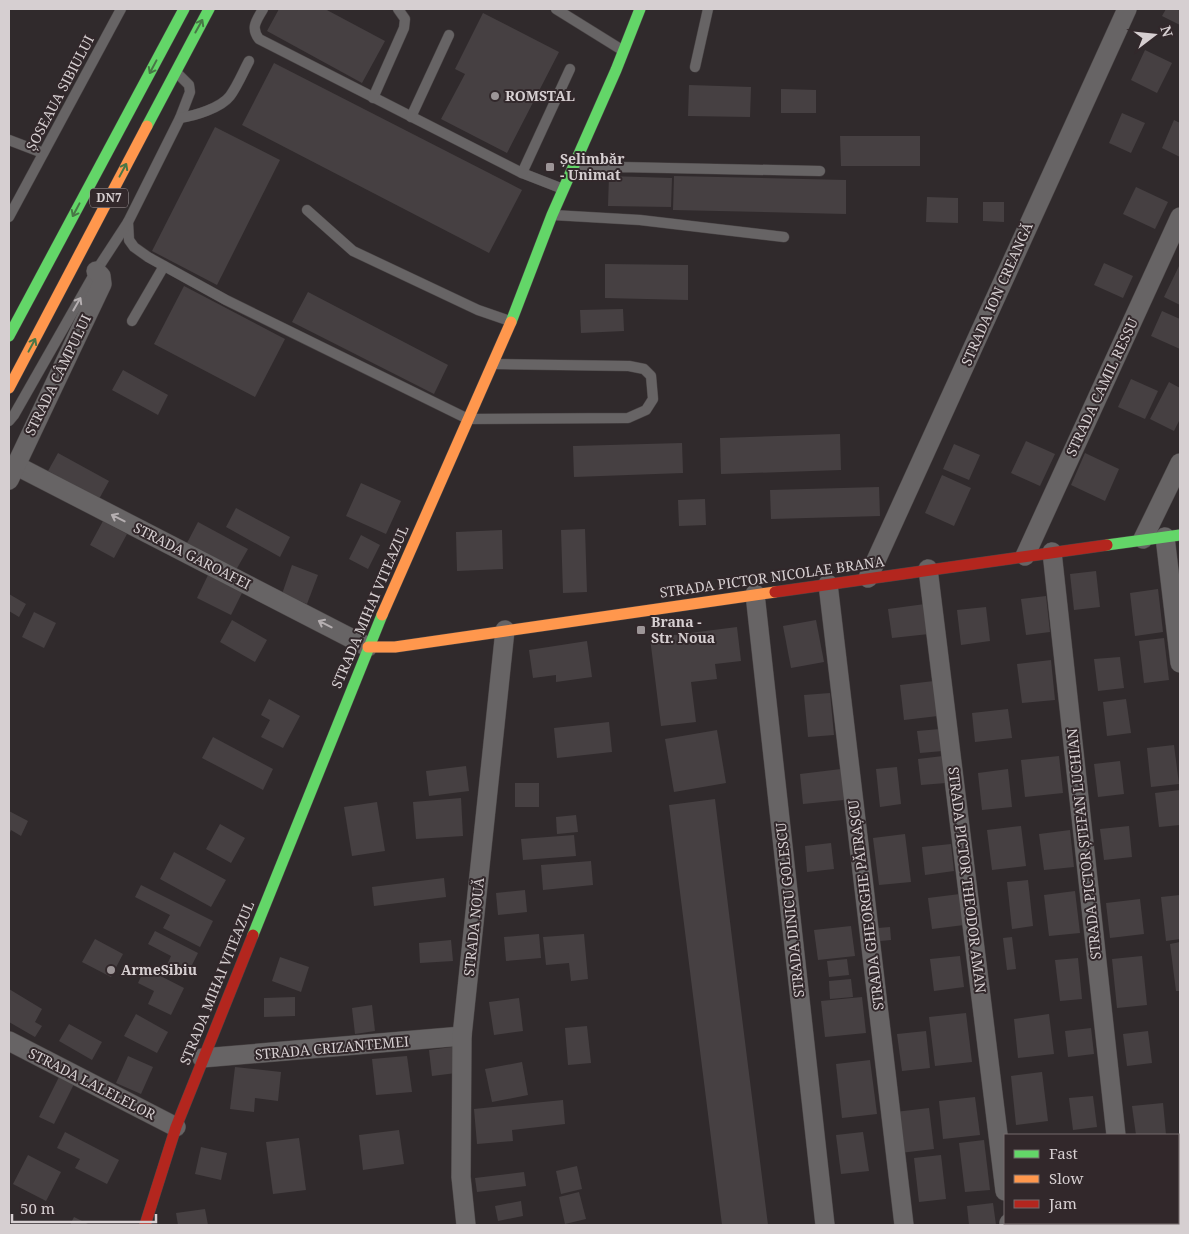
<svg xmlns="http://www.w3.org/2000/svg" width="1189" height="1234" font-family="'Noto Serif',serif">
<rect width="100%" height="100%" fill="#302a2c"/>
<!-- building -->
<g fill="#464042">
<polygon points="279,9 325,9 385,41 362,83 267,31"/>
<polygon points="1166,9 1180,9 1180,25 1162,16"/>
<polygon points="483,13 559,52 507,153 441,119 465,74 455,69"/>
<polygon points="1145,50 1172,63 1157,93 1131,80"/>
<polygon points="274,63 522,190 489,253 242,125"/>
<polygon points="689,85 751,87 750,117 688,116"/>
<polygon points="781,89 816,90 816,113 781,113"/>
<polygon points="1122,113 1145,123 1131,153 1109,143"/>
<polygon points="1174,120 1180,123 1180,157 1162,148"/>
<polygon points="215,127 280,160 217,285 152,251"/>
<polygon points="840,136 920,136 920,166 841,166"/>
<polygon points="609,176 672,178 671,207 608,206"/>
<polygon points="674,176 846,180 846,214 673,210"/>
<polygon points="1136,187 1168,202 1155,229 1123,214"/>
<polygon points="927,197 958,198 958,223 926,222"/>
<polygon points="983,202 1004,202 1004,222 983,221"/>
<polygon points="1104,263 1133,276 1123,298 1094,285"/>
<polygon points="605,264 688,265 688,300 605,298"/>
<polygon points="1180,264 1180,305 1164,297"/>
<polygon points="184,286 285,339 255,397 154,344"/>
<polygon points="308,292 448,365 434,394 292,322"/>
<polygon points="623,309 624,331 581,333 580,310"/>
<polygon points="1162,311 1180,319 1180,349 1151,336"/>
<polygon points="123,370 168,395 158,415 112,390"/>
<polygon points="1131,379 1158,391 1145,419 1118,407"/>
<polygon points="1169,382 1180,388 1180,419 1174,431 1150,419"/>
<polygon points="840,434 841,470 721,474 720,438"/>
<polygon points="1026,441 1055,454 1040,486 1011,473"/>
<polygon points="682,443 683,473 574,477 573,446"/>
<polygon points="954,444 980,455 969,480 943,469"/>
<polygon points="58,453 109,481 99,499 48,471"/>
<polygon points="1085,453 1119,469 1105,501 1071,485"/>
<polygon points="942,475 971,488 954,526 925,513"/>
<polygon points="361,483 401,501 386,534 346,516"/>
<polygon points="879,487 880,516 771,519 770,490"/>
<polygon points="705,499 706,525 679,526 678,500"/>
<polygon points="236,508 290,537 280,557 226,527"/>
<polygon points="103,521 127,534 114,558 90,545"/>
<polygon points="198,522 248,549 236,570 187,543"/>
<polygon points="585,529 587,592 563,593 561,530"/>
<polygon points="502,530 503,569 457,571 456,532"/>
<polygon points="361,535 380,545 368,569 349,559"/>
<polygon points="292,565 318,575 307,604 282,594"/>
<polygon points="210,571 244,589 231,615 197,598"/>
<polygon points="1096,571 1100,607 1074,610 1070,574"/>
<polygon points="1158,589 1163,632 1135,636 1130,593"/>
<polygon points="9,594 26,604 19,617 9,611"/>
<polygon points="1046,596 1050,632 1026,635 1021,599"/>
<polygon points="925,604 929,634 892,638 888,609"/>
<polygon points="986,607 990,641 961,645 957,610"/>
<polygon points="34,612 56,623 44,648 22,637"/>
<polygon points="232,620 267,640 255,662 220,642"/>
<polygon points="816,620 824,662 791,668 783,626"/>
<polygon points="737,627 741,661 715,664 717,679 691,682 696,722 661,726 650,638"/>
<polygon points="1164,638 1169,680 1144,683 1139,641"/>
<polygon points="587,641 592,677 556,682 556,675 533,678 529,650"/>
<polygon points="1120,657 1124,688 1098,691 1094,659"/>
<polygon points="1051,660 1055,700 1022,703 1017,664"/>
<polygon points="934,681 938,716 904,720 900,685"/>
<polygon points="830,693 834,735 808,737 804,695"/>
<polygon points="269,699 300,716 283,748 261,737 270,720 261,715"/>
<polygon points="1126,699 1131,733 1107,736 1103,702"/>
<polygon points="1008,709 1012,738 975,742 972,713"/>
<polygon points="609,722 612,752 557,758 554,728"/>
<polygon points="940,729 943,751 920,753 917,731"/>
<polygon points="717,730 726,783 674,792 665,739"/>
<polygon points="213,737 273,769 263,790 202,758"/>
<polygon points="1174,745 1179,784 1151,787 1147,748"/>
<polygon points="943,756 946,783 921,785 918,759"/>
<polygon points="1059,756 1063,793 1025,797 1021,760"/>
<polygon points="1120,761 1124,794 1098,797 1094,764"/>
<polygon points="466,766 469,791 429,796 426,771"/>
<polygon points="897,767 901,804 880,807 876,769"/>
<polygon points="841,769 844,800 803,804 800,774"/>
<polygon points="1008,769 1012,807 982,810 978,773"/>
<rect x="515" y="783" width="24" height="24"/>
<polygon points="1180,790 1180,825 1159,827 1155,793"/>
<polygon points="461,798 463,836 416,839 413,802"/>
<polygon points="715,799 733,946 768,1225 722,1225 669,805"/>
<polygon points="377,802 385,851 352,856 344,807"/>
<polygon points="9,811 28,821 21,836 11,830 9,835"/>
<polygon points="576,815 578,832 557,834 556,817"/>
<polygon points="220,824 245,838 231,863 206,849"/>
<polygon points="1021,826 1026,866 992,870 987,830"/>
<polygon points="1129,826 1132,857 1104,860 1100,829"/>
<polygon points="1070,830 1074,867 1044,870 1039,834"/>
<polygon points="905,834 911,882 879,885 873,838"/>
<polygon points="574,835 576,856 523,860 521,839"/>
<polygon points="831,843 834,869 807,872 805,846"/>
<polygon points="951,844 954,871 925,875 922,847"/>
<polygon points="174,852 226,880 211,907 160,879"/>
<polygon points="591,861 593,885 543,890 541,865"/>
<polygon points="444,878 446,897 374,906 372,887"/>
<polygon points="1028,880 1033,926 1012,929 1007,882"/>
<polygon points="141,885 213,921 200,947 163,928 170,915 135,897"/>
<polygon points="525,890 527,912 498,915 496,893"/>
<polygon points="1075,891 1080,933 1049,936 1044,895"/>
<polygon points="960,894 964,925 932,929 928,898"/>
<polygon points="1180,895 1180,939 1166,941 1161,897"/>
<polygon points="1140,899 1144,934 1110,938 1106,903"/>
<polygon points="851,926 855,956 818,960 814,930"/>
<polygon points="890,927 891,940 880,941 878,928"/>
<polygon points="155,931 198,953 186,977 166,967 171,956 148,944"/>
<polygon points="539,934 541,958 506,961 504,937"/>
<polygon points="584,934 588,979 571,981 569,963 546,965 543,937"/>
<polygon points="1012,937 1016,969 1007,970 1003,938"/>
<polygon points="95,939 123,954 111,977 82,962"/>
<polygon points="451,940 453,961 420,963 419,943"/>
<polygon points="1180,942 1180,991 1176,991 1170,944"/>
<polygon points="960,956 964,987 934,991 930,959"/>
<polygon points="1142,956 1147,1005 1117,1008 1112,959"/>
<polygon points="280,957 309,967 301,992 272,981"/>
<polygon points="1078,958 1082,999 1060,1001 1055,960"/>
<polygon points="847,959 849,975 829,977 827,961"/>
<polygon points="145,968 184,988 171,1015 148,1004 154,991 138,983"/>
<polygon points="851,979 853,997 830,999 829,981"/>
<polygon points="9,989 42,1009 35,1022 42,1026 35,1037 9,1022"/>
<polygon points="295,997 295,1016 264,1017 264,998"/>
<polygon points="862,997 866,1033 825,1037 821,1001"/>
<polygon points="519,998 523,1031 494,1035 489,1002"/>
<polygon points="372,1005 375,1031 355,1034 352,1008"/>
<polygon points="966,1013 972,1062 935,1066 929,1017"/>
<polygon points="136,1014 168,1032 157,1053 124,1036"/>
<polygon points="1049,1014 1054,1054 1018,1058 1014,1019"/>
<polygon points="69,1024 102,1042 92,1060 59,1041"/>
<polygon points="587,1026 591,1063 568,1065 565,1028"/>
<polygon points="1091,1028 1094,1054 1068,1057 1065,1031"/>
<polygon points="926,1031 930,1068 902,1071 897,1034"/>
<polygon points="1148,1031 1152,1063 1127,1066 1123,1034"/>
<polygon points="452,1047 456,1073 432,1076 429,1050"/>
<polygon points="128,1056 153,1067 141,1094 116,1083"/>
<polygon points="407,1056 412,1092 376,1095 372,1059"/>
<polygon points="870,1060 877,1114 842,1118 836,1064"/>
<polygon points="522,1062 528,1095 492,1102 485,1069"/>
<polygon points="235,1067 281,1072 278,1101 255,1098 254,1112 230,1109"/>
<polygon points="1042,1072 1048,1121 1016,1125 1011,1076"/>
<polygon points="59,1077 74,1084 54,1124 39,1117"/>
<polygon points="1093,1096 1097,1127 1073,1130 1069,1098"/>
<polygon points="975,1097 980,1135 943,1139 939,1101"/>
<polygon points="563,1100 565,1124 512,1130 513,1141 477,1144 474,1109"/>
<polygon points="1163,1103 1166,1135 1136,1135 1132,1106"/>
<polygon points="929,1108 934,1149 900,1153 895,1112"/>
<polygon points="399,1130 404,1164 363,1170 359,1135"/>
<polygon points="65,1132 119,1160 107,1184 75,1168 80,1159 57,1148"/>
<polygon points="863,1132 869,1171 841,1174 836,1135"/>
<polygon points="299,1138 306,1190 273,1194 266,1142"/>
<polygon points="984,1140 990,1190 965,1192 959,1143"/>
<polygon points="201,1147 227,1153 221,1180 195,1174"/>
<polygon points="28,1155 61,1172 46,1201 13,1184"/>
<polygon points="941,1155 946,1199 919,1202 914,1158"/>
<polygon points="577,1166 582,1189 561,1194 556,1171"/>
<polygon points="524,1172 526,1186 477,1192 475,1178"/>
<polygon points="579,1192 586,1219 565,1224 559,1197"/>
<polygon points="521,1201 523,1216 498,1221 495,1206"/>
<polygon points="993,1203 996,1225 969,1225 967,1206"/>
<polygon points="205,1209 208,1225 178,1225 176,1213"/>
<polygon points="74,1217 90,1225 70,1225"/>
<polygon points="1147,1223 1175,1223 1175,1225 1148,1225"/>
</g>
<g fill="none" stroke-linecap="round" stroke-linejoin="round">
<!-- lane casing -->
<g stroke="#4a4546" stroke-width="11">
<g id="lane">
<path d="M263 9C257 20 250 27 259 39L522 173 563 189"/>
<polyline points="556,9 622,50"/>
<polyline points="695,67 708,9"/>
<polyline points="178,74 189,85 190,92 180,118 128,222 129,240 134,247 148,257 226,300 468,419 628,418 646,410 653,399 651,376 644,369 629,366 495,364"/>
<polyline points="373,98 404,28 405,19 398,9"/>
<polyline points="411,117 449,35"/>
<path d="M180 118C194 116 221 108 230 96 238 85 243 72 249 61"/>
<polyline points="9,140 43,153"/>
<polyline points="575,168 620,167 820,171"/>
<polyline points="522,173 570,69"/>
<polyline points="307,210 353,251 478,310 510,321"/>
<polyline points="553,215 640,220 784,237"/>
<polyline points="9,217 121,9"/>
<polyline points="132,321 164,266"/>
<polyline points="9,421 14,415 96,271 128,222"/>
</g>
</g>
<!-- street casing -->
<g stroke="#4a4546" stroke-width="20">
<g id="street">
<polyline points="15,465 368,647"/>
<polyline points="9,480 102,284 101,276 96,271"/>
<polyline points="1165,537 1180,663"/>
<polyline points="1143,539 1180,463"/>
<polyline points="1052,552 1116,1135"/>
<polyline points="1025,556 1180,217"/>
<polyline points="928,569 1005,1191"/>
<polyline points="868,578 1127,9"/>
<polyline points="828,584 904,1225"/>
<polyline points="755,594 825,1225"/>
<polyline points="9,1041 176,1127"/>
<polyline points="202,1058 462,1036"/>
<polyline points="1009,1223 1010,1225"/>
<polyline points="1126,1223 1126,1225"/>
<polyline points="466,1225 461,1177 462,1036 505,630"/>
</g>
</g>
<!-- fast casing -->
<g stroke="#4a4546" stroke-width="12">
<g id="fast">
<polyline points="147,126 209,9"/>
<polyline points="511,322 552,215 616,70 640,9"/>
<polyline points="9,336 184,9"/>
<polyline points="1107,545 1180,535"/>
<polyline points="253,935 382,615"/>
</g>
</g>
<!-- slow casing -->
<g stroke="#4a4546" stroke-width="12">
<g id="slow">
<polyline points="9,388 147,126"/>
<polyline points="382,615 511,322"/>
<polyline points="368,647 395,647 775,592"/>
</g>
</g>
<!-- jam casing -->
<g stroke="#4a4546" stroke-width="12">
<g id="jam">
<polyline points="775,592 1107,545"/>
<polyline points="145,1225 176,1127 253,935"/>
</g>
</g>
<!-- lane -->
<use href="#lane" stroke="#676465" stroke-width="10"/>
<!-- street -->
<use href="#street" stroke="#676465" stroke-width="19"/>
<!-- fast -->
<use href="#fast" stroke="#63d668" stroke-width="11"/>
<!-- slow -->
<use href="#slow" stroke="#ff974d" stroke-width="11"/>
<!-- jam -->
<use href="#jam" stroke="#b3261e" stroke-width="11"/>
</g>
<!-- one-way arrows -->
<defs><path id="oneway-shaft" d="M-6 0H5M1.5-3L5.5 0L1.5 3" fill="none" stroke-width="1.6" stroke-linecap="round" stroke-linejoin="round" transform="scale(1.25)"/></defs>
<g stroke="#487646">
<use href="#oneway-shaft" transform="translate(199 26) rotate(-61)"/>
<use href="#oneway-shaft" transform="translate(153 67) rotate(118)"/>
<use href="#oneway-shaft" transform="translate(123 170) rotate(-62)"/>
<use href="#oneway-shaft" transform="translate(76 210) rotate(118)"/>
<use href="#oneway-shaft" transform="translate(32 345) rotate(-62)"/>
</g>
<g stroke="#b5afb1">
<use href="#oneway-shaft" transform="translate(77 304) rotate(-60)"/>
<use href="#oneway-shaft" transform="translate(118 518) rotate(-153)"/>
<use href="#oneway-shaft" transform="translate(325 624) rotate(-153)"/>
</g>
<!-- markers -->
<g fill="#9c9597" stroke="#32282b" stroke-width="2">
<circle cx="495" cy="96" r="5"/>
<rect x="545" y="162" width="10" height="10" rx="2.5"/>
<rect x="636" y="625" width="10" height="10" rx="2.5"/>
<circle cx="111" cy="970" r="5"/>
</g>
<g text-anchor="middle" stroke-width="4" stroke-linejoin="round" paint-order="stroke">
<!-- shield labels -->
<rect fill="#32282b" stroke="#a59d9f" stroke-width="1" x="90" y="188.5" width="38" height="19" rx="4"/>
<g font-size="12" font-weight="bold" fill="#d6cfd1">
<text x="109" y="202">DN7</text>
</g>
<!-- street labels -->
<g font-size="14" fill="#d6cfd1" stroke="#32282b">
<text transform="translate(60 93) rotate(-62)" y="5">ȘOSEAUA SIBIULUI</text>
<text transform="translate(997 294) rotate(-66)" y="5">STRADA ION CREANGĂ</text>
<text transform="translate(58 375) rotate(-64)" y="5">STRADA CÂMPULUI</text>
<text transform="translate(1102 387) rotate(-65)" y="5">STRADA CAMIL RESSU</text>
<text transform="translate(192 556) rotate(27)" y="5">STRADA GAROAFEI</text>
<text transform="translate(772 577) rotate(-8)" y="5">STRADA PICTOR NICOLAE BRANA</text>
<text transform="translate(370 607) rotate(-67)" y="5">STRADA MIHAI VITEAZUL</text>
<text transform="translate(1084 844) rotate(-96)" y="5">STRADA PICTOR ȘTEFAN LUCHIAN</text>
<text transform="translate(967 880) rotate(83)" y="5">STRADA PICTOR THEODOR AMAN</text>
<text transform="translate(866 905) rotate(-97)" y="5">STRADA GHEORGHE PĂTRAȘCU</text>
<text transform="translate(790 910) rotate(-96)" y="5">STRADA DINICU GOLESCU</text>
<text transform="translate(474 927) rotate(-84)" y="5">STRADA NOUĂ</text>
<text transform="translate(217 983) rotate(-68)" y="5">STRADA MIHAI VITEAZUL</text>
<text transform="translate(332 1048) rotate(-5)" y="5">STRADA CRIZANTEMEI</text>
<text transform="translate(92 1084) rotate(27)" y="5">STRADA LALELELOR</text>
</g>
<!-- poi labels -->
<g font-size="14" font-weight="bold" fill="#d6cfd1" stroke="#32282b" text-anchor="start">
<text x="505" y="101">ROMSTAL</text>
<text x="560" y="164">Șelimbăr<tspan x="560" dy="16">- Unimat</tspan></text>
<text x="651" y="627">Brana -<tspan x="651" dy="16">Str. Noua</tspan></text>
<text x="121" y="975">ArmeSibiu</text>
</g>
</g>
<!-- border -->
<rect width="1189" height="1234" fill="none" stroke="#d6cfd1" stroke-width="20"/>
<!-- legend -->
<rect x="1004" y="1134" width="175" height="90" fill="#32282b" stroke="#746b6d"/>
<rect x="1014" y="1150" width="25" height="8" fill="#63d668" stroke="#746b6d"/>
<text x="1049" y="1159" font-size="15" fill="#d6cfd1">Fast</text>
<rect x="1014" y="1175" width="25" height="8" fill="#ff974d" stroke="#746b6d"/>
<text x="1049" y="1184" font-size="15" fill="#d6cfd1">Slow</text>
<rect x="1014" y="1200" width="25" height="8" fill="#b3261e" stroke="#746b6d"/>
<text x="1049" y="1209" font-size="15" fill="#d6cfd1">Jam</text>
<!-- north arrow -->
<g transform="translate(1154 35) rotate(74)" stroke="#32282b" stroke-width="4" paint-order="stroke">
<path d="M0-4L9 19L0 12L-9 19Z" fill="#d6cfd1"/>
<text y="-8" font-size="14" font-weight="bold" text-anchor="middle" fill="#d6cfd1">N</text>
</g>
<!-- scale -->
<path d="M12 1214v8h144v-8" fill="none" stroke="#d6cfd1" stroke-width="2.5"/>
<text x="20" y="1214" font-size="15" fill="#d6cfd1" stroke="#32282b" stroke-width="4" paint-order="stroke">50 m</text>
</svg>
